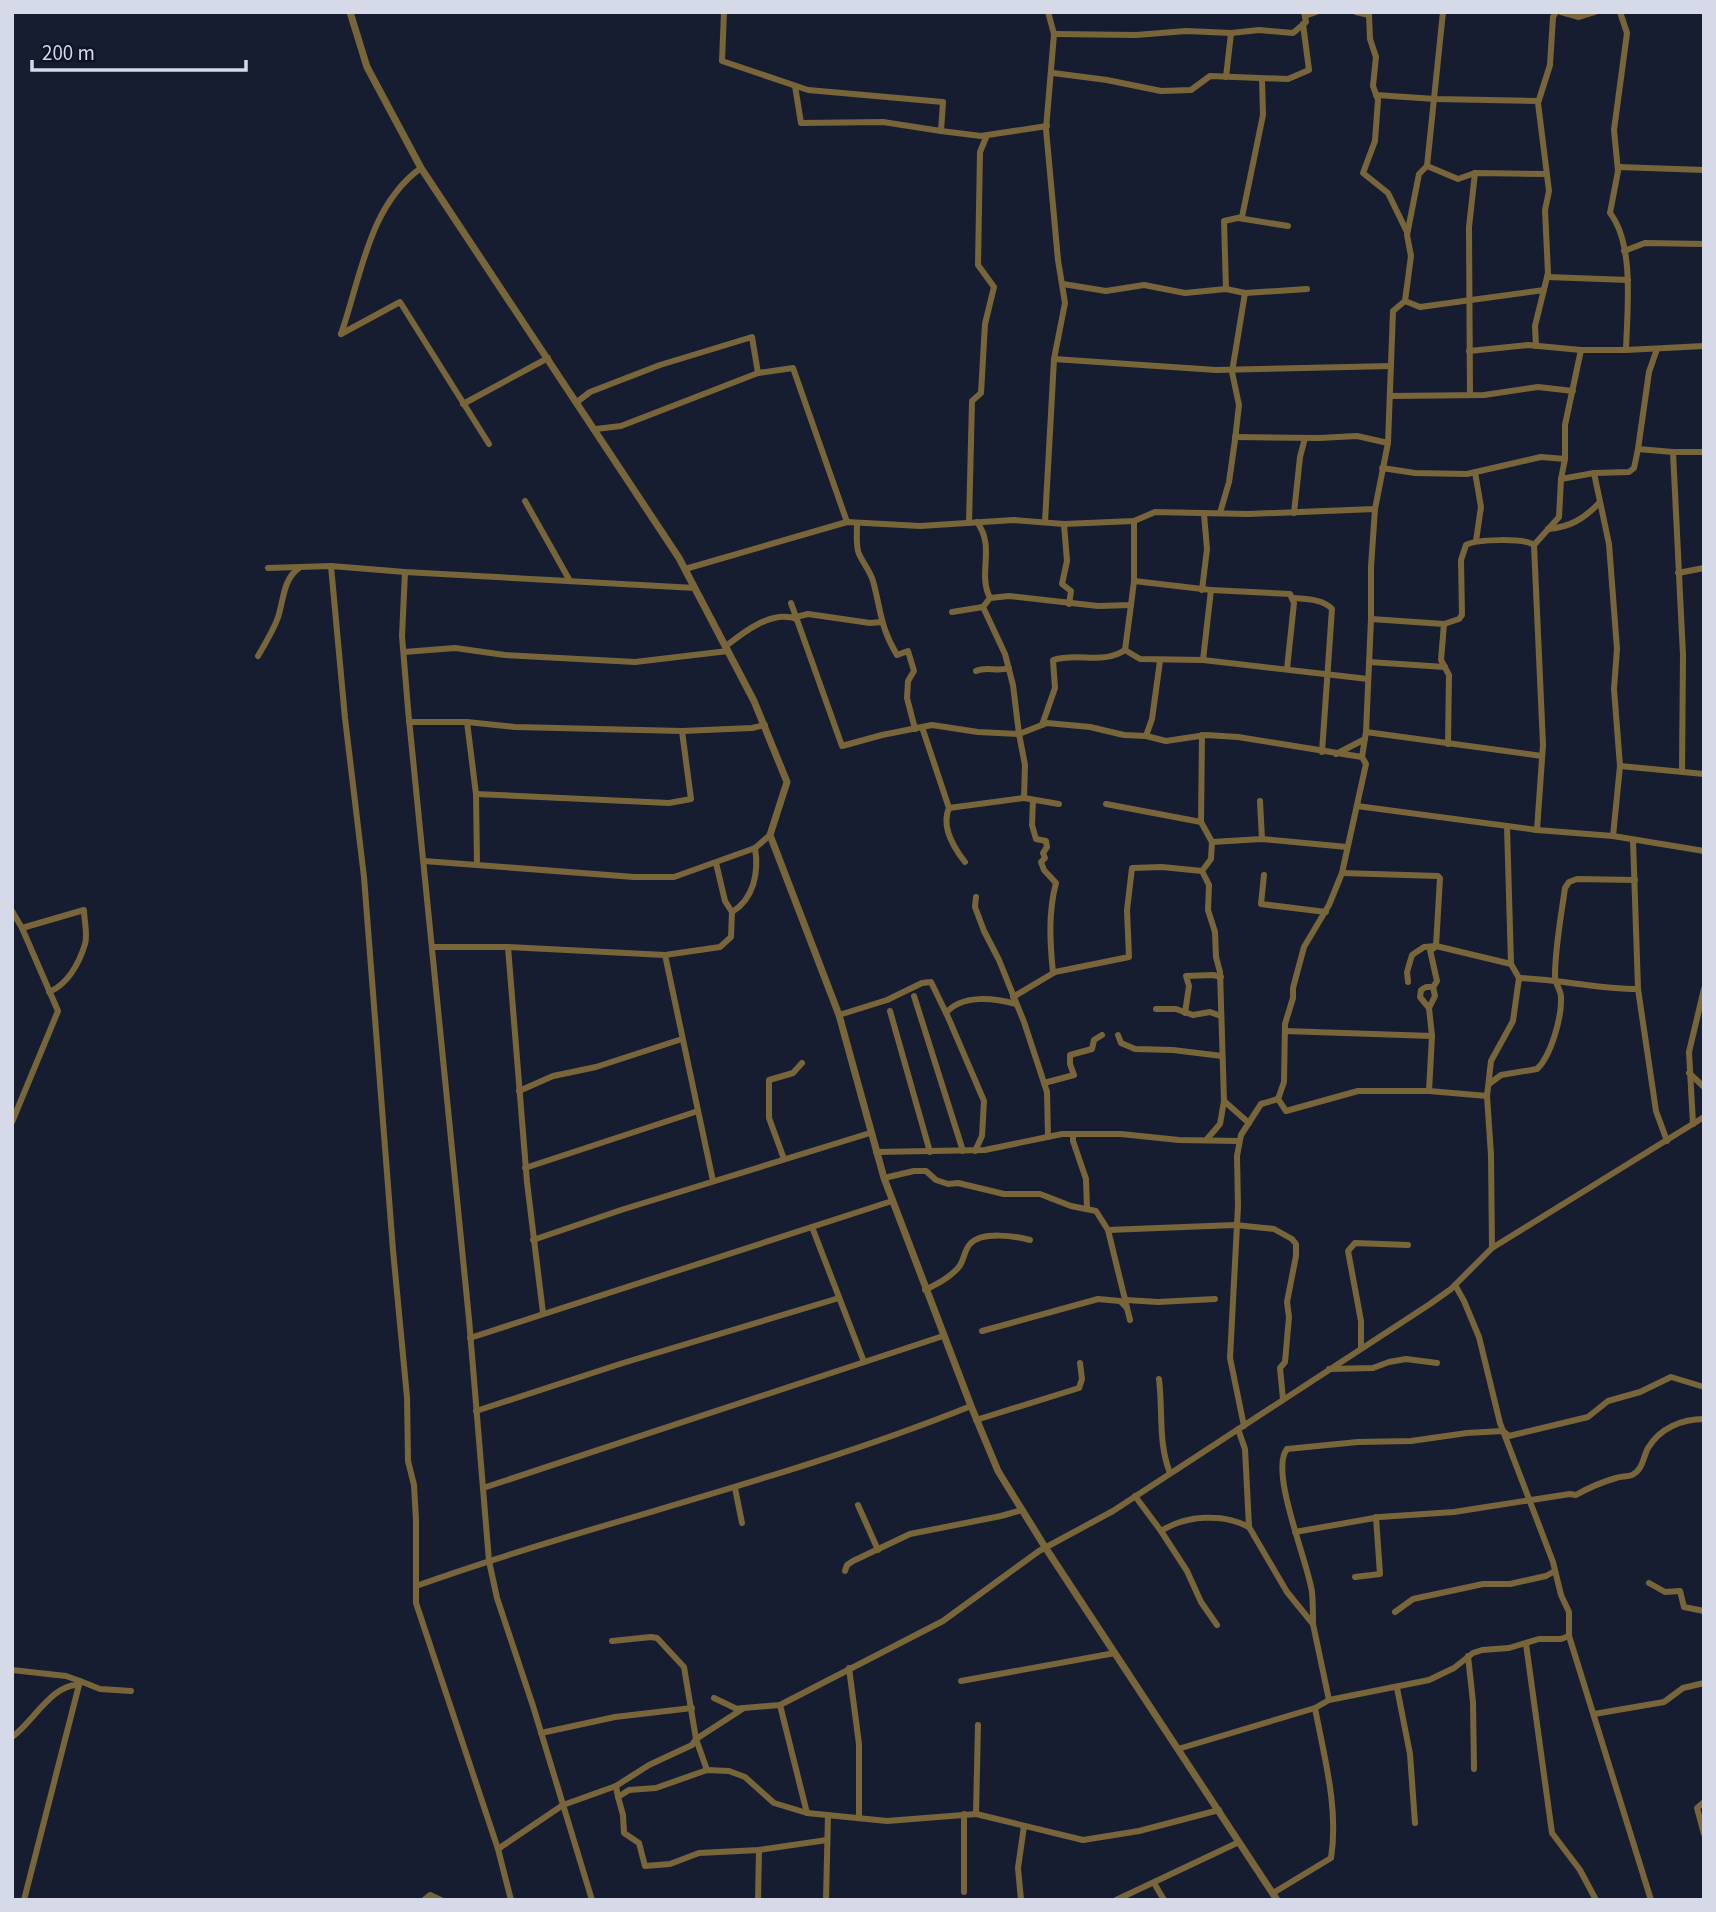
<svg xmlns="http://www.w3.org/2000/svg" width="1716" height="1912" font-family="'Source Sans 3',sans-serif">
<rect width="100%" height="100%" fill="#171d31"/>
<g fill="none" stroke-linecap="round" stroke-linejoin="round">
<!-- minor -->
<g stroke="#79653a" stroke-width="6">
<polyline points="724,12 722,61 808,90 943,102 941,131 981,136 1047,126"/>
<polyline points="1356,12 1369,15 1370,39 1376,57 1373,86 1378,100 1375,141 1363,173 1388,193 1407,232"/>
<polyline points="1561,12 1579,17 1595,12"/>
<path d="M1620 12 1627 33 1614 130 1618 171 1610 213C1635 245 1627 311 1626 350"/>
<polyline points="1305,16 1316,12"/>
<polyline points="1054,34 1136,35 1186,31 1231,33 1259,30 1293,33 1306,22 1304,12"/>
<polyline points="1053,73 1107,80 1161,91 1191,90 1210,76 1288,79 1309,70 1303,24"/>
<polyline points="1226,77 1231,33"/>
<polyline points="795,86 801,123 883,122 941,131"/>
<polyline points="1376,95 1435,99 1538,101"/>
<polyline points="1427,166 1458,179 1475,173 1546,174"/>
<polyline points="1618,167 1704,170"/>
<polyline points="1238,218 1288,226"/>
<polyline points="1624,251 1645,243 1704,244"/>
<polyline points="1547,277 1628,280"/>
<polyline points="1063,284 1106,291 1144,285 1185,293 1226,289 1245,293 1232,372 1239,405 1235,440 1229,482 1220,513"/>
<polyline points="1226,289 1224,221 1242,217 1263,115 1262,79"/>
<polyline points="1245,293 1307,289"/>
<polyline points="1405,301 1420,307 1544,290"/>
<polyline points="341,334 400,302 489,444"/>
<path d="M341 334C361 277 369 205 421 168"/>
<polyline points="1536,346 1535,326 1548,273 1545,210 1549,191 1538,103 1550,65 1553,17 1556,12"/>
<polyline points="1469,351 1528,345 1581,350 1626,350 1704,346"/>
<polyline points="1054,359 1216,370 1391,366"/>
<polyline points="1470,395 1469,227 1475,173"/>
<polyline points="1390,396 1484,395 1538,387 1573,391"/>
<polyline points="577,402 590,392 660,365 752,337 758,373"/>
<polyline points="463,404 548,358"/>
<polyline points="596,429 621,426 758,373 793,368 847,522"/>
<polyline points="1235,437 1319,438 1357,436 1388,443"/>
<polyline points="1638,449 1649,372 1657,349"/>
<polyline points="1673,452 1704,452"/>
<polyline points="1382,468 1415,473 1467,474 1541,457 1565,459 1565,425 1581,350"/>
<polyline points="1475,472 1481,507 1476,541"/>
<polyline points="1594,473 1609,544 1617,649 1614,689 1620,766 1613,836"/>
<polyline points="1561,479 1594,473 1629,472 1634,468 1638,449 1673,452 1683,655 1682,771"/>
<polyline points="525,501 570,581"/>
<polyline points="1294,513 1300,457 1305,438"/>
<path d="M977 522C996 548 977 572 990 598"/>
<polyline points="1045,522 1054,359 1065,303 1058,260 1046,129 1054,34 1048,12"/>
<path d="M857 523C857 532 856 542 858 551 861 561 870 570 873 581 881 610 880 627 897 655L908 651 914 671 908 681 907 698 915 729"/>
<polyline points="969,523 972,401 981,393 985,324 994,287 978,265 980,152 987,135"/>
<polyline points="1064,524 1067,561 1062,584 1071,591 1069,604"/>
<path d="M1548 529C1570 527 1584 519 1599 503"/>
<polyline points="1534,545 1559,517 1561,479 1565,459"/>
<polyline points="331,566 345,718 364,877 393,1250 407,1397 408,1461 414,1485 416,1520 416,1603 498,1849 511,1900"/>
<polyline points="268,568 331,566 405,572 695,588"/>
<polyline points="685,569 847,522 920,526 1014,520 1064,524 1134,521 1155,512 1248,514 1375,509 1388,443 1393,311 1405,301 1411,256 1407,235 1419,174 1427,166 1443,12"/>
<polyline points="405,572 402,636 408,709 469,1319 489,1561 497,1598 533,1706 592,1900"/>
<polyline points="1678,573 1704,568"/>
<polyline points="1134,581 1211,590 1203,660"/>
<polyline points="1202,590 1207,549 1204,514"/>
<polyline points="1211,590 1290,594 1294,603 1287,669"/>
<path d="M1293 598C1306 599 1323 599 1332 609L1322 752"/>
<polyline points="791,603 842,746 882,735 932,725 978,732 1019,734 1013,685 1005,654 983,607 990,598 1009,596 1098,606 1131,605 1134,581 1134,521"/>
<polyline points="1131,605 1125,650 1140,659 1203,660 1368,679"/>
<polyline points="952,612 983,607"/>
<polyline points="796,617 808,614 870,623 882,622"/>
<polyline points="1371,619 1371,567 1375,509"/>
<path d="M1444 624 1459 619 1462 615 1461 560 1466 545C1477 539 1525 538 1534 545L1543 745 1537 830"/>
<path d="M726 646C745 631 772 610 797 619"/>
<polyline points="404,652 455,648 505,655 635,662 728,651"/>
<path d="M258 656C264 645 272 633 277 620 284 602 282 580 299 568"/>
<polyline points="1369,662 1445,667"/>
<path d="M976 671C987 666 997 672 1009 668"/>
<polyline points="409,722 467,722 515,727 682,731 752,728 765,725"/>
<path d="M1042 725 1055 688 1053 660C1078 652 1103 665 1125 650"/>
<polyline points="922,727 949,808 1024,798"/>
<polyline points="1366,732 1542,756"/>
<polyline points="1146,736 1166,741 1206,735 1238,737 1362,757 1366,764 1342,873 1329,905 1304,947 1293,988 1293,998 1285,1024 1284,1082 1278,1099 1261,1104 1241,1135 1237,1156 1238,1206 1230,1358 1244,1426"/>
<polyline points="1336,754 1365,739"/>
<polyline points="1362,757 1366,732 1371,619 1444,624 1441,660 1449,675 1448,744"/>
<polyline points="1620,766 1704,774"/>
<polyline points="476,794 669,803 691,799 682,731"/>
<path d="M1033 800 1032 825 1036 839 1046 841 1047 847 1043 853 1045 858 1041 862 1044 870 1056 883C1048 913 1050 943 1053 973"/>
<polyline points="1260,801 1262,839"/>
<polyline points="1059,804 1024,798 1025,765 1019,734 1047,723 1090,727 1124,735 1146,736 1152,719 1160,661"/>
<polyline points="1106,804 1201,822 1202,735"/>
<polyline points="1357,806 1537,830 1613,836 1704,851"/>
<path d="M949 808C941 826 954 848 965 862"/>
<polyline points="1201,822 1212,842 1262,839 1347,847"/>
<polyline points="1507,826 1511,964"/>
<polyline points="1633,840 1638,989 1656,1111 1667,1141"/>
<polyline points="1212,842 1211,859 1202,871 1209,885 1208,910 1215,932 1216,957 1220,972 1224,1101 1249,1123"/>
<polyline points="424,861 477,865 476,794 467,722"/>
<polyline points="716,863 725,901 732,912"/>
<polyline points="477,865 634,877 674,877 755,848 770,835"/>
<polyline points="1342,873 1438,876 1440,878 1436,946 1511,964 1519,978"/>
<polyline points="1264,875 1261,904 1326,912"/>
<polyline points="976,897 975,907 984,931 999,960 1024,1022 1047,1092 1048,1137"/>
<polyline points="12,911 22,928 58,1011 12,1122"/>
<path d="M22 928 84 910C84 920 88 934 85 944 79 964 67 985 49 992"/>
<polyline points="433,947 508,947 527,1182 543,1313"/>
<polyline points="508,947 665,955 713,1181"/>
<path d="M665 955 720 947 731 937 732 912C754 899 759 872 755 848"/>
<polyline points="1408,982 1407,972 1412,955 1424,947 1436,946"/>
<polygon points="1426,987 1433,987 1435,996 1429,1008 1420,997 1421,990"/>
<polyline points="1433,987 1437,981 1430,950 1434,948"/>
<polyline points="914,996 963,1151"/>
<polyline points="1013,997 1055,972 1129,957 1127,910 1132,868 1162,867 1202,871"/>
<polyline points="1429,1008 1432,1036"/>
<polyline points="1156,1009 1176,1009 1193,1015 1210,1012 1221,1016"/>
<polyline points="890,1011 930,1152"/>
<path d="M946 1013C962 994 994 998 1016 1004"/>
<polyline points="1185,1013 1189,986 1186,976 1213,975 1221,977"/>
<polyline points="839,1015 887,1000 922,983 931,982 948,1017 984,1101 982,1136 975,1151"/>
<polyline points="1285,1031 1432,1036 1429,1091"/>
<polyline points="1118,1035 1121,1043 1135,1049 1173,1050 1222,1056"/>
<polyline points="1689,1073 1704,1087"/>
<polyline points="1044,1083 1074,1075 1070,1064 1070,1055 1092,1049 1094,1040 1102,1035"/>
<path d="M1489 1084 1501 1075 1537 1069C1551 1056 1562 1017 1561 997 1561 990 1555 984 1555 976 1555 948 1561 917 1565 888L1569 882 1577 879 1635 880"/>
<polyline points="519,1091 553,1076 596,1067 682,1039"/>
<polyline points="1487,1096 1491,1155 1492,1248"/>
<path d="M1278 1099 1286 1111 1358 1091H1429L1487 1096 1491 1061 1513 1021 1519 978C1559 979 1597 989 1638 989"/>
<polyline points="1693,1124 1689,1052 1704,989"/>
<polyline points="1073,1134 1073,1141 1086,1179 1087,1208"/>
<polyline points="1207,1139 1220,1124 1224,1101"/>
<polyline points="876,1152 985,1150 1062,1134 1121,1134 1179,1140 1239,1141"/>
<polyline points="784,1159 769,1118 769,1080 793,1073 802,1063"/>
<polyline points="525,1168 698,1111"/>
<polyline points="884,1178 914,1171 926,1171 936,1180 948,1184 958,1183 1004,1194 1040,1194 1071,1206 1096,1211 1108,1230 1130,1320"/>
<polyline points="812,1227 864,1362"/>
<polyline points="1108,1230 1235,1225 1274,1229 1292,1239 1296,1244 1296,1256 1287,1302 1289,1317 1285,1362 1280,1368 1283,1399"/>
<polyline points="533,1240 621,1210 870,1133"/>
<path d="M925 1290C937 1284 949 1278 958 1268 964 1262 964 1250 970 1244 982 1231 1015 1236 1030 1240"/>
<polyline points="1126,1300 1158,1302 1215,1299"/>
<polyline points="982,1331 1098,1299 1120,1301 1127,1308"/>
<polyline points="470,1338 892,1201"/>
<polyline points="1361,1347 1361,1321 1348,1251 1355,1243 1408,1245"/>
<polyline points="1329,1369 1373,1368 1389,1362 1406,1359 1437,1363"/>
<path d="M1159 1379C1163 1412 1158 1443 1170 1473"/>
<polyline points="476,1411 623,1363 839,1298"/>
<polyline points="976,1420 1079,1388 1082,1379 1080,1363"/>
<polyline points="483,1488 943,1336"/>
<polyline points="735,1488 742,1523"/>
<path d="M1135 1496 1161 1531C1186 1515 1223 1513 1249 1527"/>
<polyline points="858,1505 878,1550"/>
<polyline points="1161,1531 1187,1571 1201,1602 1217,1625"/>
<path d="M1295 1532 1380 1517 1454 1512 1570 1494 1576 1495C1588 1488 1602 1482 1616 1478 1621 1476 1627 1477 1632 1475 1643 1470 1643 1457 1648 1448 1660 1428 1682 1419 1704 1419"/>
<polyline points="845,1571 847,1565 853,1561 910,1534 1001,1516 1022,1510"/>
<polyline points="1355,1577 1380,1574 1376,1517"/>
<polyline points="1649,1583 1665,1592 1680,1591 1684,1607 1704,1611"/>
<path d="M416 1586C599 1521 790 1479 971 1406"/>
<polyline points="1395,1612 1413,1599 1483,1584 1510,1584 1546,1576 1555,1571"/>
<path d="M1313 1624C1313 1614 1313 1602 1312 1592 1308 1562 1269 1471 1287 1449L1358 1442 1411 1441 1467 1433 1503 1431 1509 1436 1588 1417 1608 1401 1640 1392 1671 1377 1704 1387"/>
<polyline points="1569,1636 1651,1900"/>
<polyline points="612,1641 651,1637 657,1638 684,1667 696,1739 707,1770"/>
<polyline points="1526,1644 1552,1833 1580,1870 1596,1900"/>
<polyline points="1468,1656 1473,1702 1474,1769"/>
<polyline points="849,1668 859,1744 859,1817"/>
<polyline points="12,1670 66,1676 80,1681 24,1900"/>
<polyline points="80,1681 100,1689 131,1691"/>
<polyline points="961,1681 1115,1653"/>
<polyline points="1397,1688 1410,1754 1415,1823"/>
<polyline points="714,1698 737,1709 742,1708"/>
<polyline points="1329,1700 1429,1680 1454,1668 1473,1653 1482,1650 1509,1648 1539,1639 1561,1639 1569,1636 1569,1612 1561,1595 1553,1562 1500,1423 1479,1337 1464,1301 1455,1285"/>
<polyline points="780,1705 807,1813"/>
<polyline points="1594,1714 1664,1702 1683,1688 1704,1683"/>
<polyline points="541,1733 615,1717 692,1708"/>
<path d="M12 1737C32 1723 53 1683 79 1685"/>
<polyline points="1178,1749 1315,1708 1329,1700 1313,1624 1287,1592 1249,1527 1245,1449 1238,1429"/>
<polyline points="616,1786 618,1797 629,1790 656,1788 707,1770 729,1771 745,1777 774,1803 807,1813 887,1821 976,1814 1083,1840 1139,1831 1219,1810"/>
<polyline points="618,1797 623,1815 624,1833 639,1843 645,1866 670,1864 699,1853 759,1850 827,1840"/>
<polyline points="1704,1802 1697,1808 1704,1834"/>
<polyline points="976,1814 978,1725"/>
<polyline points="498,1849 563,1805 616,1786 649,1765 692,1745 696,1739 744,1708 780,1705 943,1621 1039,1551 1113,1511 1430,1304 1451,1289 1492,1248 1704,1117"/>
<polyline points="1154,1883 1164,1900"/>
<polyline points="964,1892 964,1814"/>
<path d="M1273 1893 1331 1858C1339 1809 1324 1756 1315 1708"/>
<polyline points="424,1900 430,1895 441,1900"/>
<polyline points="758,1900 759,1850"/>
<polyline points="826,1900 828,1815"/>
<polyline points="1021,1900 1018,1868 1024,1826"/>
<polyline points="1116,1900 1239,1842"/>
</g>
<!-- tertiary -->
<polyline stroke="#79653a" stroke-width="7" points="350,12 367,67 421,168 679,558 754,701 787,782 770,835 839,1015 884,1178 971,1406 998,1471 1045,1547 1277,1900"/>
</g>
<!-- border -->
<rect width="1716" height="1912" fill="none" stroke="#d6dae8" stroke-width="28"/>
<!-- scale -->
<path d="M32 60v10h214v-10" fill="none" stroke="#d6dae8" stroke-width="3.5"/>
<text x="42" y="60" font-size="21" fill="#d6dae8" stroke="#0f1427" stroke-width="5" paint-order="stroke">200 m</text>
</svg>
